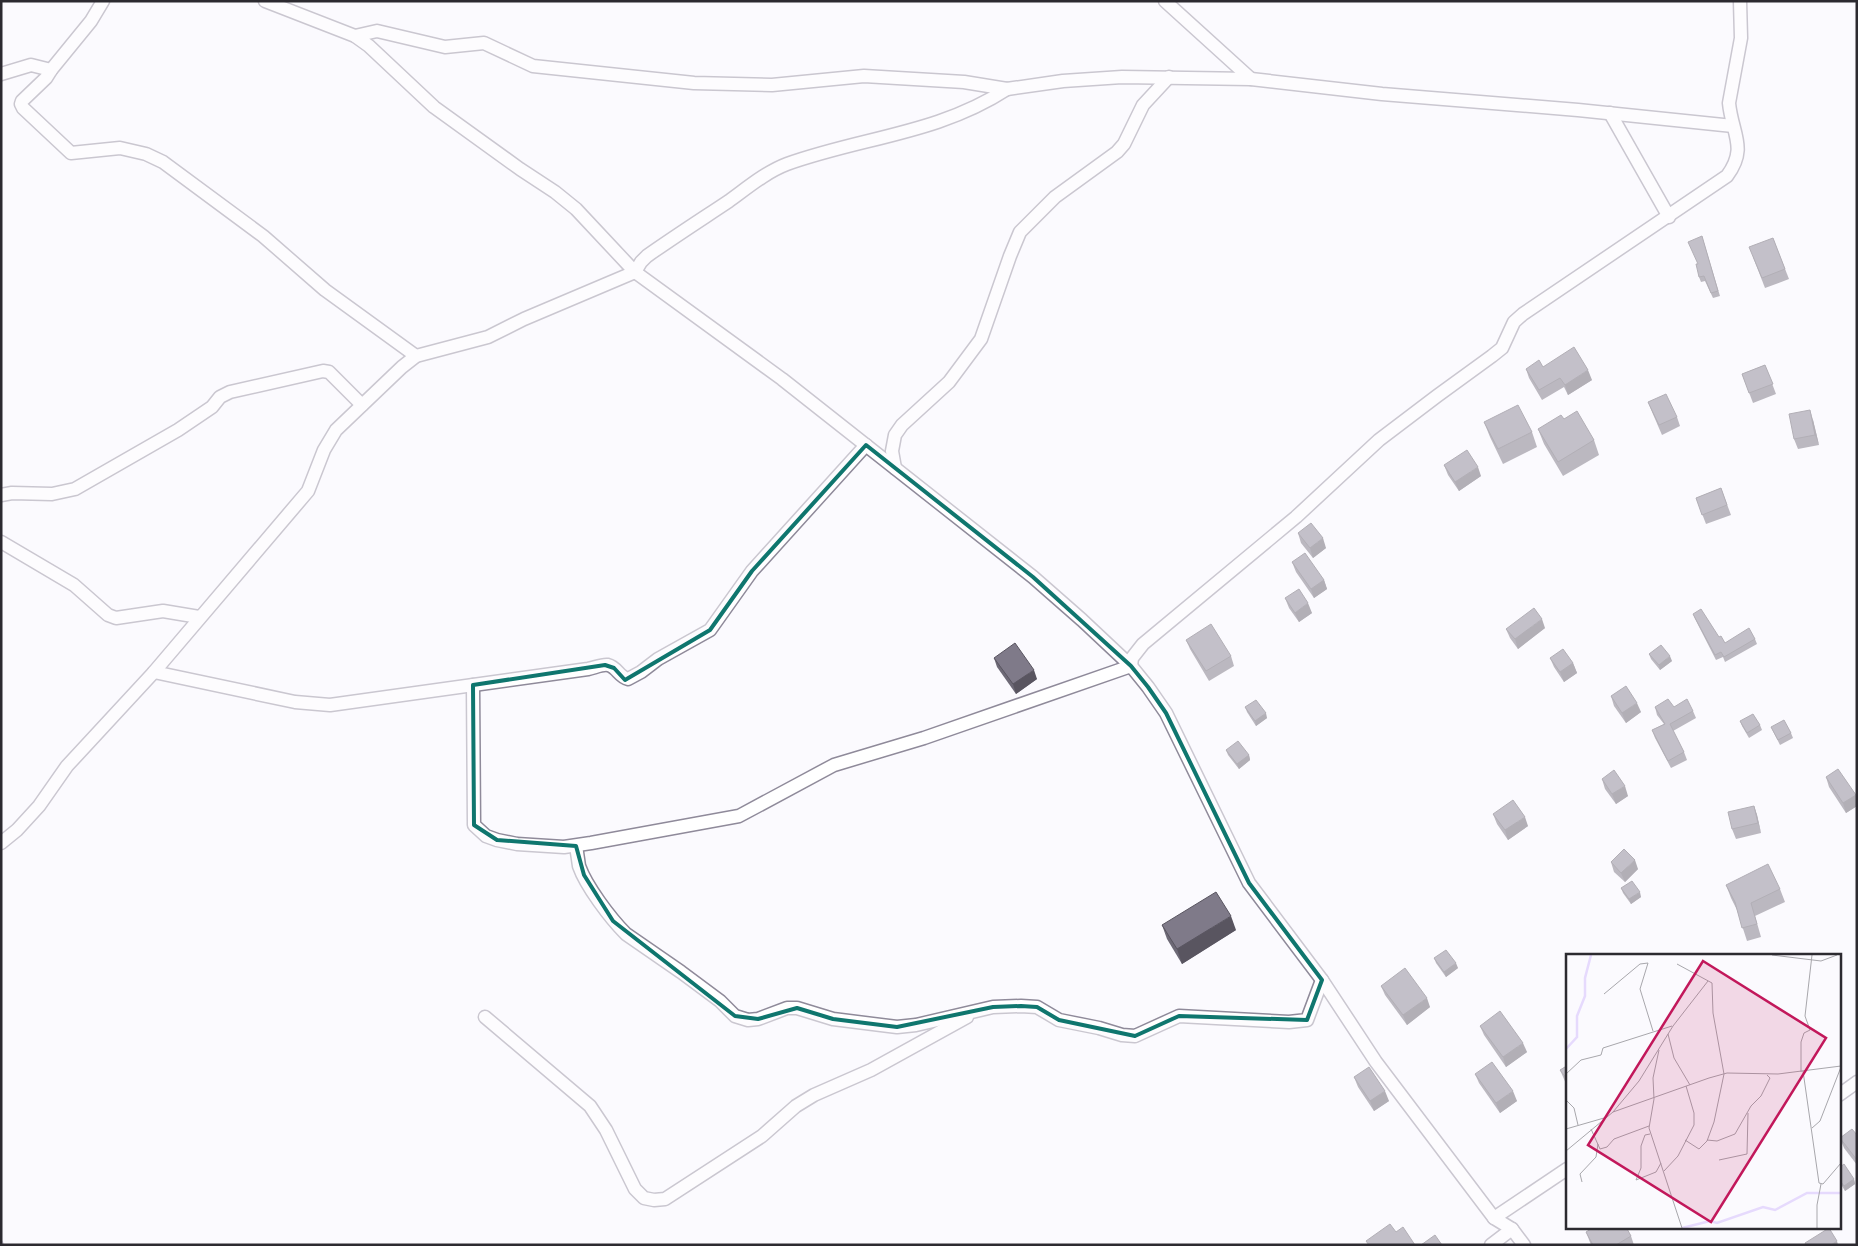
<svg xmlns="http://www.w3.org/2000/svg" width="1858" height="1246" font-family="'Alegreya Sans',sans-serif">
<rect width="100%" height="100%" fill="#fbfafe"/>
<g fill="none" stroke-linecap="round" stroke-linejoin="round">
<!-- stream -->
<polyline stroke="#aea5c0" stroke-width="5" points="1,1243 2,1245"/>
<!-- street casing -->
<g stroke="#8f8a9a" stroke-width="15">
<g id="street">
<polyline points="103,1 91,21 51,70 46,78 22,101 21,104 23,108 71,153 120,148 146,154 163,162 263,236 325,290 416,356"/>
<polyline points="265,1 355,36 369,46 434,107 520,169 555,192 576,209 635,272 782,379 1033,577 1082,620 1131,666 1148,687 1166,713 1249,883 1322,980 1376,1062 1494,1218 1512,1229 1524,1245"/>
<polyline points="1165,1 1251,79"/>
<polyline points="355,36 377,31 445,47 484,43 533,66 694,83 772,85 864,76 964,82 1007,89 1063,81 1122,77 1251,79 1382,94 1578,110 1733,126"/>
<polyline points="1,74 31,65 51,70"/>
<polyline points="1610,113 1669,217"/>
<polyline points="895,468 892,451 895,435 902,425 949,382 981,339 1010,256 1020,232 1055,197 1117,152 1124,144 1143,105 1169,77"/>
<polyline points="1,495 12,493 52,494 75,489 178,430 212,407 220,397 230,392 323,371 329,372 362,405"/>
<polyline points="1,542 74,585 108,615 116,618 163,611 199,617"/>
<path d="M154 672 295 702 330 705 588 669C594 668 602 664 608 665 617 667 619 677 628 679L641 672 658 659 710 630 752 571 866 445"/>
<path d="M473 685 474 825 486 836 497 840 517 844 564 847 591 843 739 816 834 765 924 738 1131 666 1132 658 1143 644 1296 517 1379 440 1437 396 1492 356 1502 348 1514 322 1523 314 1727 176C1748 148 1732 134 1729 103L1741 38 1740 1"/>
<path d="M1 843 17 830 39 806 67 766 154 672 308 491 324 450 336 430 402 367 416 356 488 337 524 319 635 272 641 262 647 256C674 237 702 219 729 201 747 188 766 172 787 164 862 137 938 134 1007 89"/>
<path d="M576 846C577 852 578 859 579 866 586 886 610 918 626 934L681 972 720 1001 735 1016 748 1020 758 1019 787 1008H797L833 1019 897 1027 916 1025 993 1007 1021 1006 1037 1007 1059 1020 1099 1028 1122 1035 1135 1036 1179 1016 1289 1022 1307 1020 1322 980"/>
<polyline points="485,1017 590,1106 606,1130 635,1189 644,1198 654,1200 665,1199 762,1136 796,1106 814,1095 871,1070 967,1017"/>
<polyline points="1839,1095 1857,1082"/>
<polyline points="1494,1218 1567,1169"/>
<polyline points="1491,1245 1512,1229"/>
</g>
</g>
<!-- street -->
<use href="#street" stroke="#fff" stroke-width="12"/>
</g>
<!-- wall -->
<g fill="#6d6976">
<polygon points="1702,236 1720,296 1713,298 1705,281 1701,282 1699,277 1698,264"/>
<polygon points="1773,238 1789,279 1765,288 1753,257"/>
<polygon points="1765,365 1776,394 1753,403 1742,374"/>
<polygon points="1543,367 1592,380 1568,395 1564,387 1542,400 1529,378 1526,369"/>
<polygon points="1648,402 1677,417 1680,426 1662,435 1652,412"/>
<polygon points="1564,419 1594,440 1599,455 1563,476 1544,444 1538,429"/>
<polygon points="1813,420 1819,445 1798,449 1794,439"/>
<polygon points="1484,422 1532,432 1537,447 1503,464 1490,437"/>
<polygon points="1444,465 1481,476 1459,491 1448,475"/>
<polygon points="1721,488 1731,515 1706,524 1696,498"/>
<polygon points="1298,533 1326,548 1313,558 1301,543"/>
<polygon points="1292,562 1324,580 1327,589 1314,598 1296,572"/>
<polygon points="1285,598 1312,613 1299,622 1289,608"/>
<polygon points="1693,614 1725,643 1755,639 1757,644 1725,662 1723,657 1716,660 1695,619"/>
<polygon points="1545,628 1518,649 1510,638 1506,629"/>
<polygon points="1186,640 1231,656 1234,666 1209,681 1190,649"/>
<polygon points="1649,654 1672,661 1660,670 1651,659"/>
<polygon points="994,658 1037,679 1016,694 997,667"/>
<polygon points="1550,658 1573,663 1577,673 1564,682 1554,667"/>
<polygon points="1611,696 1641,712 1626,723 1614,706"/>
<polygon points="1245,707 1267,718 1256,726 1247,712"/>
<polygon points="1655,707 1674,707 1693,711 1696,718 1673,731 1684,752 1687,760 1671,768 1655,738 1652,730 1664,724 1657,715"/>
<polygon points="1740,721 1760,725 1762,730 1749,738 1742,726"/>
<polygon points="1771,727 1791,733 1793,738 1780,745"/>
<polygon points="1226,750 1249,755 1250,760 1239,769 1228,755"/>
<polygon points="1826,777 1856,795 1857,797 1857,806 1846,813 1829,787"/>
<polygon points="1602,779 1628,796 1616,804 1605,789"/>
<polygon points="1754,806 1757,815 1761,833 1736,839 1732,829"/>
<polygon points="1493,814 1528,826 1508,840 1497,824"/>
<polygon points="1611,862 1638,869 1625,882 1614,872"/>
<polygon points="1726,885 1780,889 1785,902 1755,916 1761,937 1747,941 1737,910 1731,898"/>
<polygon points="1621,888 1641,897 1631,904 1623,893"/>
<polygon points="1162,925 1236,930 1182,964 1167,939"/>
<polygon points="1434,958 1458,968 1446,977 1436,963"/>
<polygon points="1381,986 1430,1007 1407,1025 1385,995"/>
<polygon points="1480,1026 1527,1052 1506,1067 1484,1035"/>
<polygon points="1567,1065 1567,1086 1560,1070"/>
<polygon points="1475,1074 1517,1101 1500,1113 1479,1083"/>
<polygon points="1354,1077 1389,1101 1374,1111 1358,1087"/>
<polygon points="1857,1135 1857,1165 1844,1148 1840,1138"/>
<polygon points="1839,1168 1854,1179 1855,1184 1845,1191 1839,1181"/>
<polygon points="1598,1230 1631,1236 1634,1245 1591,1245 1586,1232"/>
</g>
<!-- shaded-wall -->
<g fill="#595560">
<polygon points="1588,370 1592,380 1568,395 1565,385"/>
<polygon points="1810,410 1813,420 1819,445 1815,435"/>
<polygon points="1478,467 1481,476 1459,491 1455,482"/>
<polygon points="1323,538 1326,548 1313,558 1310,548"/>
<polygon points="1324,580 1327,589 1314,598 1311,589"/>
<polygon points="1308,603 1312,613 1299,622 1295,613"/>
<polygon points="1542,619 1545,628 1518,649 1515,639"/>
<polygon points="1670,656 1672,661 1660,670 1659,665"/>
<polygon points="1573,663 1577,673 1564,682 1560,672"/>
<polygon points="1034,670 1037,679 1016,694 1013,684"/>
<polygon points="1637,703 1641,712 1626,723 1622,713"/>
<polygon points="1266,713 1267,718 1256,726 1255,721"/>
<polygon points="1249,755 1250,760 1239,769 1237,764"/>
<polygon points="1625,786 1628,796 1616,804 1612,794"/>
<polygon points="1856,795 1857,797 1857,806 1846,813 1843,803"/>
<polygon points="1754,806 1757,815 1761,833 1758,823"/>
<polygon points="1525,817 1528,826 1508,840 1505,830"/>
<polygon points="1635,860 1638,869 1625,882 1621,873"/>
<polygon points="1640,892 1641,897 1631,904 1629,899"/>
<polygon points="1231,916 1236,930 1182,964 1177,949"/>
<polygon points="1456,963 1458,968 1446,977 1444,972"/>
<polygon points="1427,998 1430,1007 1407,1025 1403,1015"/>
<polygon points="1523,1043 1527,1052 1506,1067 1503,1057"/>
<polygon points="1385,1091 1389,1101 1374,1111 1370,1101"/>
<polygon points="1513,1091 1517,1101 1500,1113 1496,1103"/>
<polygon points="1854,1179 1855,1184 1845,1191 1844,1186"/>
<polygon points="1837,1241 1838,1245 1831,1245"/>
</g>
<!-- building -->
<g fill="#7f7a89" stroke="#595560">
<polygon points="1702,236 1718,291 1711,293 1704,276 1699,277 1696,264 1698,264 1688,242"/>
<polygon points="1773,238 1785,269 1762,278 1749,247"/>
<polygon points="1574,347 1588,370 1565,385 1560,378 1539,390 1526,369 1539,360 1543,367"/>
<polygon points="1765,365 1773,384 1749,393 1742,374"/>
<polygon points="1666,394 1677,417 1659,425 1648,402"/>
<polygon points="1518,405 1532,432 1498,449 1484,422"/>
<polygon points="1810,410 1815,435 1794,439 1789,414"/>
<polygon points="1577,411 1594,440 1558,462 1538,429 1561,415 1564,419"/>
<polygon points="1467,450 1478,467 1455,482 1444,465"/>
<polygon points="1721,488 1727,505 1702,515 1696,498"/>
<polygon points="1311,523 1323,538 1310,548 1298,533"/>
<polygon points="1305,553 1324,580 1311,589 1292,562"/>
<polygon points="1299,589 1308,603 1295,613 1285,598"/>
<polygon points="1534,608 1542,619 1515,639 1506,629"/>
<polygon points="1701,609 1719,637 1721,636 1725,643 1749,628 1755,639 1724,657 1721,652 1715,655 1693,614"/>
<polygon points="1211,624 1231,656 1206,671 1186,640"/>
<polygon points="1015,643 1034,670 1013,684 994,658"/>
<polygon points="1661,645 1670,656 1659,665 1649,654"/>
<polygon points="1563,649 1573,663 1560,672 1550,658"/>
<polygon points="1626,686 1637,703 1622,713 1611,696"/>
<polygon points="1668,699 1674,707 1687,699 1693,711 1670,724 1684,752 1668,761 1652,730 1665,724 1655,707"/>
<polygon points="1256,700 1266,713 1255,721 1245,707"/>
<polygon points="1753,714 1760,725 1747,733 1740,721"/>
<polygon points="1784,720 1791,733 1778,740 1771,727"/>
<polygon points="1238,741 1249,755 1237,764 1226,750"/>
<polygon points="1838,769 1856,795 1843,803 1826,777"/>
<polygon points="1614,770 1625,786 1612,794 1602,779"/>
<polygon points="1513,800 1525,817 1505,830 1493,814"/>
<polygon points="1754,806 1758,823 1732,829 1728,812"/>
<polygon points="1624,849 1635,860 1621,873 1611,862"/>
<polygon points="1768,864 1780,889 1751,903 1757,924 1742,928 1735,902 1726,885"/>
<polygon points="1632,881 1640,892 1629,899 1621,888"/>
<polygon points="1216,892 1231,916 1177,949 1162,925"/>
<polygon points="1446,950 1456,963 1444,972 1434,958"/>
<polygon points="1405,968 1427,998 1403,1015 1381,986"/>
<polygon points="1500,1011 1523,1043 1503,1057 1480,1026"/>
<polygon points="1492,1062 1513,1091 1496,1103 1475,1074"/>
<polygon points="1567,1066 1567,1079 1560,1070"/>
<polygon points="1369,1067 1385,1091 1370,1101 1354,1077"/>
<polygon points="1852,1129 1857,1135 1857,1160 1840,1138"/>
<polygon points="1844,1164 1854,1179 1844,1186 1839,1179 1839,1168"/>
<polygon points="1390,1224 1396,1232 1403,1227 1415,1245 1369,1245 1366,1241"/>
<polygon points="1594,1227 1597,1227 1598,1230 1602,1227 1626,1227 1631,1236 1616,1245 1593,1245 1586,1232"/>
<polygon points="1829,1228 1837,1241 1831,1245 1806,1245 1805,1243"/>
<polygon points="1435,1235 1442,1245 1421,1245"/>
</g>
<!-- marked area -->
<path d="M0 0H1858V1246H0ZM866 445 1033 577 1131 666 1148 687 1166 713 1249 883 1322 980 1307 1020 1179 1016 1135 1036 1059 1020 1037 1007 1021 1006 993 1007 897 1027 833 1019 797 1008 758 1019 735 1016 613 921 584 875 576 846 497 840 474 825 473 685 605 665 614 668 625 680 710 630 752 571Z" fill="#fbfafe" fill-opacity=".55" fill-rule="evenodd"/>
<path fill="none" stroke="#0f766e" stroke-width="4" stroke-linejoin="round" d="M866 445 1033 577 1131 666 1148 687 1166 713 1249 883 1322 980 1307 1020 1179 1016 1135 1036 1059 1020 1037 1007 1021 1006 993 1007 897 1027 833 1019 797 1008 758 1019 735 1016 613 921 584 875 576 846 497 840 474 825 473 685 605 665 614 668 625 680 710 630 752 571Z"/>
<!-- overview -->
<g transform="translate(1566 954)">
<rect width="275" height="275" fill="#fbfafe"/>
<path fill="none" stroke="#e6dafd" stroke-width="2.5" d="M0 95 11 83V62L19 42V24L25 1M116 274 144 267 151 269 197 253 209 256 241 239H275"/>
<path fill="none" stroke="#a8a7ac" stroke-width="1" d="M206 1 255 7 271 1M111 10 146 29 147 59 158 120 148 168 141 187 133 195 119 186M38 40 74 10 82 9 74 35 87 77M102 80 108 104 124 131M93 96 87 124 88 145 83 174 116 274M237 117 253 229 257 230 275 209M235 118V88L238 79 244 76 239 62 246 1M0 120 15 106 35 101 37 94 106 72M0 146 8 154 12 171M47 158 73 127 107 72 142 27M246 174 254 167 275 113M0 175 38 164M25 175 34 195 41 193 48 185 83 172M84 180 79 181 75 192V214L70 226 90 218 95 209M141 186 151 187 169 180 185 152 195 142 204 124 201 121M0 197 47 158 143 124 161 119 212 120 275 112M153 206 181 200 182 159M98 217 112 202 128 171V159L120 132M16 228 14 220 30 203 32 190M251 274V251L255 230"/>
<path fill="#c2185b" fill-opacity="0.15" stroke="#c2185b" stroke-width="2.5" d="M137 7 260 84 145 268 22 191Z"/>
<rect width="275" height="275" fill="none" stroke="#2c2a30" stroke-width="2.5"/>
</g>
<!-- border -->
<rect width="1858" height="1246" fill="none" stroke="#2c2a30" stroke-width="5"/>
</svg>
